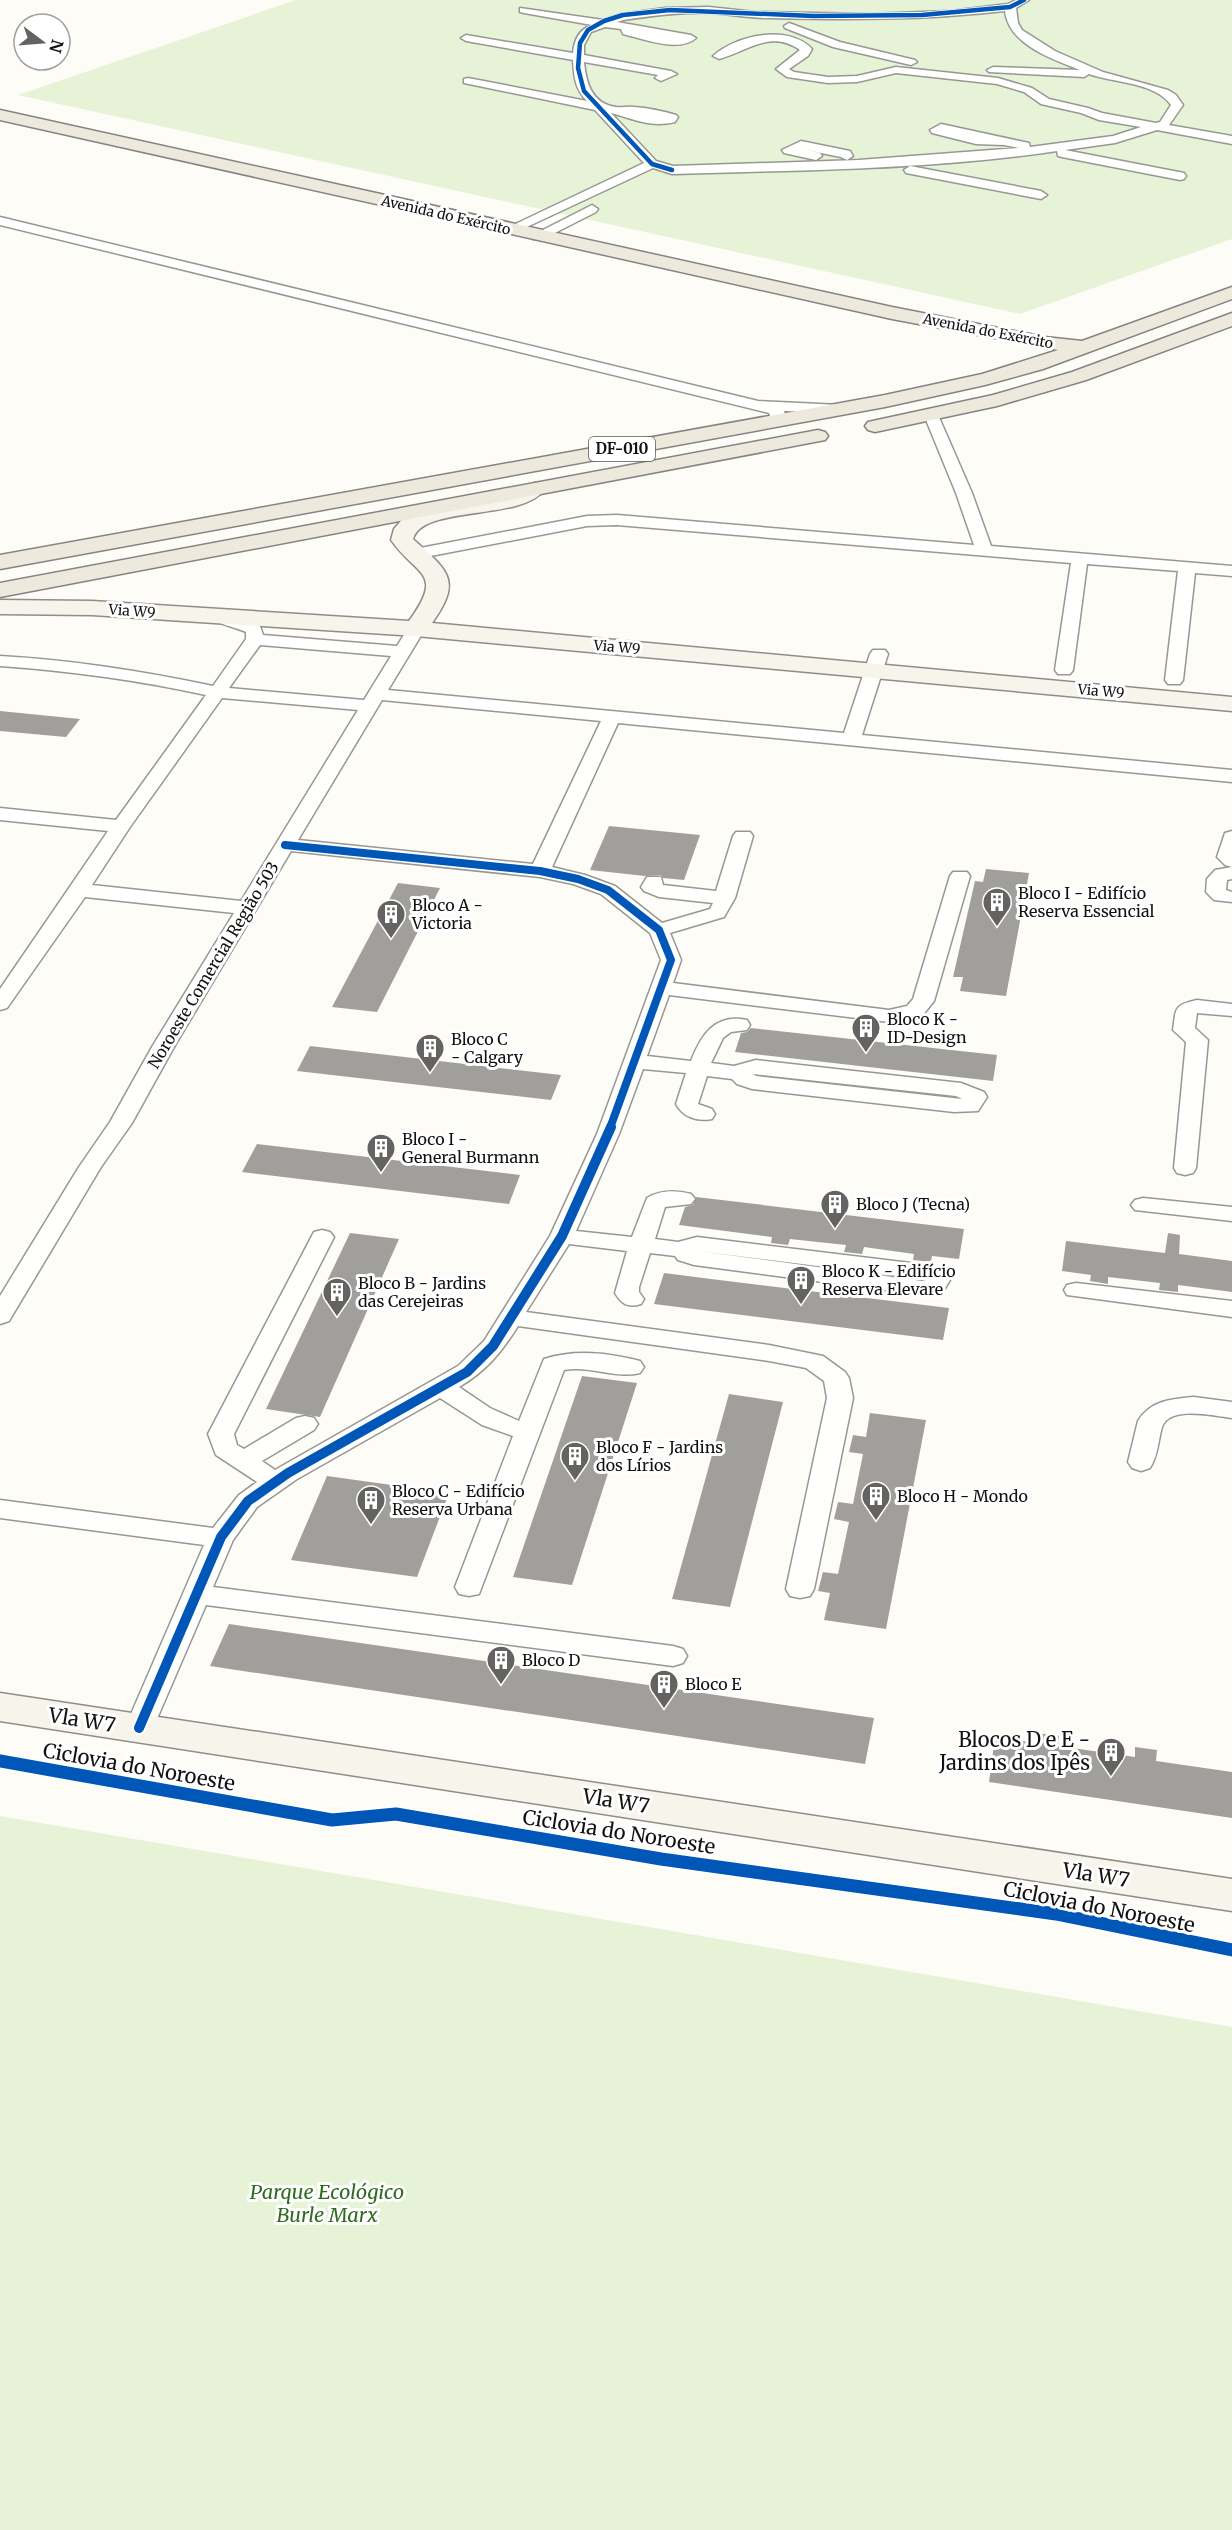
<svg xmlns="http://www.w3.org/2000/svg" width="1232" height="2530" font-family="Merriweather,serif">
<rect width="100%" height="100%" fill="#fdfcf7"/>
<!-- green -->
<g fill="#e7f3d7">
<polygon points="296,0 1232,0 1232,239 1020,314 18,95"/>
<polygon points="0,1816 1232,2027 1232,2530 0,2530"/>
</g>
<!-- building -->
<g fill="#a19f9c">
<polygon points="0,711 80,719 66,737 0,731"/>
<polygon points="609,826 700,835 684,880 663,878 661,875 645,876 590,870"/>
<polygon points="986,869 1029,873 1006,996 960,991 963,977 953,977 975,881 983,882"/>
<polygon points="398,883 440,888 377,1012 332,1007"/>
<polygon points="751,1028 997,1055 993,1081 735,1052 741,1033 747,1032"/>
<polygon points="310,1046 465,1064 561,1075 551,1100 297,1071"/>
<polygon points="257,1144 520,1175 509,1204 242,1172"/>
<polygon points="696,1197 964,1229 959,1259 932,1256 931,1262 913,1260 914,1254 864,1247 862,1254 844,1252 846,1245 790,1239 788,1245 771,1243 772,1237 679,1225 685,1207 693,1205"/>
<polygon points="350,1233 399,1239 320,1417 266,1409"/>
<polygon points="1168,1233 1180,1235 1179,1254 1232,1261 1232,1292 1178,1285 1178,1292 1159,1290 1160,1283 1108,1277 1108,1284 1090,1281 1091,1275 1062,1271 1066,1241 1165,1253"/>
<polygon points="664,1273 719,1280 949,1308 943,1340 654,1304"/>
<polygon points="582,1376 637,1383 572,1585 513,1577"/>
<polygon points="729,1394 783,1402 730,1607 672,1599"/>
<polygon points="870,1413 926,1420 886,1629 824,1620 830,1593 818,1591 823,1572 838,1574 849,1522 834,1519 838,1502 853,1504 863,1454 849,1452 853,1435 866,1437"/>
<polygon points="327,1476 449,1493 417,1577 291,1560"/>
<polygon points="229,1624 388,1647 874,1718 865,1764 210,1666"/>
<polygon points="1038,1733 1059,1736 1058,1746 1135,1757 1135,1747 1157,1750 1156,1761 1232,1772 1232,1818 989,1782 995,1737 1037,1743"/>
</g>
<g fill="none" stroke-linecap="round" stroke-linejoin="round">
<!-- street casing -->
<g stroke="#979795" stroke-width="3">
<g id="street">
<path d="M1016 0H1029L1016 8 1018 23 1022 30 1055 51 1103 72 1168 90 1176 95 1183 105 1169 125 1232 136V144L1157 130 1115 143 1065 150 1184 173 1186 176 1184 179 1180 180 1062 157 1058 156 1057 151C931 170 800 170 672 174L653 168 514 233H504L503 230 644 163 595 110 464 83V79L468 78 587 101C575 89 574 77 573 60L466 41 461 38 466 35 573 53C574 41 579 29 592 25L524 13 520 12V8L603 20 621 14 665 8 709 7 755 12 869 14 950 11 1008 4ZM1005 11C1009 45 1052 59 1080 70L993 67 987 70 989 72 1084 77 1089 74C1114 83 1155 82 1171 105L1160 122 1156 123 1102 113 1088 108 1049 99 1032 88 998 78 896 67 857 76 828 77 794 72 789 69 808 56 812 49C789 24 736 35 713 56L719 59C748 51 771 29 800 50L776 69 787 77 828 83 857 82 896 73 997 84 1024 92 1041 104 1081 113 1099 120 1141 127 1113 136 1030 147 1029 143 941 124 930 130 932 133 976 144 1004 145 1019 148 859 160 673 166 656 161 611 113C634 119 651 128 675 122L678 117 676 115C663 111 648 108 634 107 628 106 622 108 616 107 592 104 586 83 584 62L658 75 655 78 661 81 677 74 671 71 584 55V45L591 32 605 27 621 29 623 34C643 39 679 53 696 38L691 35 617 22 623 20C652 16 680 12 709 13 729 14 749 18 768 18 848 20 926 20 1005 11Z"/>
<polygon points="789,23 840,42 915,60 917,62 911,65 833,47 785,28 784,26"/>
<polygon points="801,141 850,151 853,156 847,160 841,157 801,149 820,153 822,156 816,160 784,153 782,150"/>
<polygon points="910,166 1041,191 1047,195 1041,199 906,173 904,170"/>
<polygon points="592,205 598,209 596,212 543,239 533,239 531,236"/>
<polygon points="0,217 758,401 841,405 848,409 841,413 784,411 785,414 782,421 770,426 763,422 770,416 769,413 0,225"/>
<polygon points="931,411 938,415 972,493 991,546 1232,566 1232,576 1195,573 1183,680 1180,684 1168,684 1165,680 1178,571 1087,564 1073,670 1070,674 1058,674 1055,670 1071,563 617,525 587,526 415,559 407,554 415,549 587,516 617,515 974,545 956,493 924,415"/>
<path d="M218 611 245 618 260 626 263 635 397 646 410 625H422L425 629 388 690 844 733 870 654 873 650H885L888 654 862 735 1232 770V782L618 723 552 867 585 875 615 886 662 923 710 909 713 903 659 897 644 891 641 887 647 877H661L663 885 716 891 733 836 736 832H750L753 836 735 898 724 917 670 933 681 960 673 983 889 1010 907 1006 913 999 950 876 953 872H967L970 876 934 1001 922 1016 889 1022 669 995 647 1056 691 1061C701 1035 715 1013 747 1020L750 1025 747 1030 731 1032 723 1038 711 1063 734 1066 756 1060 961 1083 984 1092 987 1097 978 1111 954 1112 752 1089 737 1084 732 1079 707 1076 698 1104 712 1109 715 1114 712 1119C697 1122 683 1117 676 1104L686 1073 643 1069 619 1134 576 1231 632 1237 647 1198C661 1190 675 1190 691 1194L695 1199 691 1204 665 1207 655 1239 678 1242 697 1237 927 1265C938 1267 945 1270 950 1280L944 1290 922 1295 694 1265 678 1260 675 1256 650 1253 639 1287V1292L644 1299 641 1304C627 1308 622 1304 615 1293L627 1251 569 1244 526 1312 769 1345 823 1356 845 1372 849 1378 853 1398 814 1589 810 1596 800 1598 790 1596 786 1589 827 1398 824 1381 806 1368 769 1361 518 1326C502 1352 485 1372 459 1387L490 1408 519 1421 544 1359C576 1349 608 1353 640 1361L644 1367 640 1373C615 1379 589 1365 564 1370L479 1594 469 1596 459 1594 455 1587 513 1436 482 1425 440 1398 297 1479 257 1507 233 1540 213 1587 673 1646 683 1649 687 1656 683 1663 673 1666 206 1605 153 1728 149 1735 139 1739 129 1735 125 1728 204 1545 0 1518V1500L213 1528 239 1495 257 1482 216 1455 208 1434 314 1232 322 1230 330 1232 334 1237 234 1434 237 1445 244 1449 296 1418 305 1416 314 1418 318 1424 314 1430 262 1461 275 1470 458 1366 484 1341 550 1236 597 1134 661 960 650 933 601 894 573 884 540 877 291 851 174 1047 132 1123 101 1167 12 1316 9 1321 0 1324V1296L79 1167 110 1122 152 1047 234 913 85 897 7 1008 0 1010V989L108 831 0 820V808L116 820 206 695C137 680 70 671 0 666V656C72 660 142 671 213 686L246 639V632C235 627 216 624 209 616L212 612ZM260 645 391 656 364 700 229 688ZM222 698 358 710 241 901 92 885 130 827ZM382 700 601 721 533 864 298 840ZM753 1074 956 1096 962 1099 756 1076ZM698 1251 922 1279 926 1280 922 1281Z"/>
<polygon points="1232,831 1232,867 1225,865 1217,857 1225,833"/>
<polygon points="1232,867 1232,879 1227,880 1226,890 1232,892 1232,902 1214,900 1206,892 1207,879 1215,870"/>
<path d="M1197 1000 1232 1004V1016L1197 1013 1195 1028 1208 1040 1196 1168 1193 1173 1185 1175 1177 1173 1174 1168 1186 1042 1173 1030C1176 1008 1174 1005 1197 1000Z"/>
<polygon points="1143,1198 1232,1207 1232,1221 1135,1210 1131,1205 1135,1200"/>
<polygon points="1076,1283 1232,1301 1232,1317 1067,1295 1064,1290 1067,1285"/>
<path d="M1194 1397 1232 1402V1418C1214 1416 1170 1405 1162 1427 1158 1441 1158 1456 1150 1468L1141 1471 1132 1468 1128 1462 1138 1421C1151 1400 1172 1399 1194 1397Z"/>
</g>
</g>
<!-- secondary casing -->
<g stroke="#8e8d8b" stroke-width="3">
<g id="secondary">
<path d="M534 483 542 484 545 489C522 522 423 504 413 539 448 571 463 580 432 623L1232 697V711L416 636 92 615 0 614V600L92 601 409 621C445 571 417 577 391 540L394 529 405 516 435 507 507 495Z"/>
<polygon points="0,1693 1232,1879 1232,1911 0,1721"/>
</g>
</g>
<!-- primary casing -->
<g stroke="#858482" stroke-width="3">
<g id="primary">
<polygon points="0,110 892,307 1045,337 1082,341 1232,287 1232,299 1043,369 985,385 885,407 0,569 0,555 885,395 982,374 1058,350 892,319 0,120"/>
<polygon points="1232,313 1232,326 1086,380 997,406 875,432 868,430 865,426 868,422 993,395 1072,372"/>
<polygon points="818,430 825,432 828,436 825,440 0,597 0,583"/>
</g>
</g>
<!-- street -->
<use href="#street" fill="#fffffe" fill-rule="evenodd"/>
<!-- secondary -->
<use href="#secondary" fill="#f6f4eb" fill-rule="evenodd"/>
<!-- primary -->
<use href="#primary" fill="#ede9dc" fill-rule="evenodd"/>
<!-- cycleway-far3 casing -->
<g stroke="#fff" stroke-width="6">
<polyline id="cycleway-far3" points="672,170 652,164 584,91 578,68 580,43 588,30 604,21 623,15 670,10 813,16 922,15 1010,7 1024,0"/>
</g>
<!-- cycleway-far2 casing -->
<g stroke="#fff" stroke-width="10">
<polyline id="cycleway-far2" points="285,845 540,871 578,879 608,890 659,930 671,960 610,1128"/>
</g>
<!-- cycleway-far1 casing -->
<g stroke="#fff" stroke-width="14">
<polyline id="cycleway-far1" points="139,1728 221,1537 248,1501 288,1473 467,1372 493,1346 562,1236 611,1127"/>
</g>
<!-- cycleway casing -->
<g stroke="#fff" stroke-width="16">
<polyline id="cycleway" points="0,1761 332,1820 396,1814 661,1859 1056,1914 1232,1950"/>
</g>
<!-- cycleway-far3 -->
<use href="#cycleway-far3" stroke="#0057b8" stroke-width="4.5"/>
<!-- cycleway-far2 -->
<use href="#cycleway-far2" stroke="#0057b8" stroke-width="8"/>
<!-- cycleway-far1 -->
<use href="#cycleway-far1" stroke="#0057b8" stroke-width="10"/>
<!-- cycleway -->
<use href="#cycleway" stroke="#0057b8" stroke-width="13"/>
</g>
<!-- icons -->
<defs>
<g id="building-pin" transform="scale(1.5)"><path d="M0 17L-7.5 6A9.5 9.5 0 1 1 7.5 6Z" fill="#646362" stroke="#fff"/><path d="M-4-6H4V6H1V3H-1V6H-4ZM-2.5-4.3h1.7v1.8h-1.7ZM.8-4.3h1.7v1.8H.8ZM-2.5-1h1.7V.8h-1.7ZM.8-1h1.7V.8H.8Z" fill="#fff"/></g>
</defs>
<g fill-rule="evenodd">
<use href="#building-pin" x="997" y="902"/>
<use href="#building-pin" x="391" y="914"/>
<use href="#building-pin" x="866" y="1028"/>
<use href="#building-pin" x="430" y="1048"/>
<use href="#building-pin" x="381" y="1148"/>
<use href="#building-pin" x="835" y="1204"/>
<use href="#building-pin" x="801" y="1280"/>
<use href="#building-pin" x="337" y="1292"/>
<use href="#building-pin" x="575" y="1456"/>
<use href="#building-pin" x="876" y="1496"/>
<use href="#building-pin" x="371" y="1500"/>
<use href="#building-pin" x="501" y="1660"/>
<use href="#building-pin" x="664" y="1684"/>
<use href="#building-pin" x="1111" y="1752"/>
</g>
<g text-anchor="middle" stroke-width="6" stroke-linejoin="round" paint-order="stroke">
<!-- far-street labels -->
<g font-size="14" fill="#111" stroke="#fff">
<text transform="translate(446 215) rotate(13)" y="5">Avenida do Exército</text>
<text transform="translate(988 331) rotate(11)" y="5">Avenida do Exército</text>
<text transform="translate(132 611) rotate(4)" y="5">Via W9</text>
<text transform="translate(617 647) rotate(5)" y="5">Via W9</text>
<text transform="translate(1101 691) rotate(5)" y="5">Via W9</text>
</g>
<!-- shield labels -->
<rect fill="#fff" stroke="#585858" stroke-width="1.5" x="589" y="437" width="66" height="24" rx="4.5"/>
<g font-size="15" font-weight="bold" fill="#111">
<text x="622" y="454">DF-010</text>
</g>
<!-- poi labels -->
<g font-size="16" fill="#111" stroke="#fff" text-anchor="start">
<text x="1018" y="899">Bloco I - Edifício<tspan x="1018" dy="18">Reserva Essencial</tspan></text>
<text x="412" y="911">Bloco A -<tspan x="412" dy="18">Victoria</tspan></text>
<text x="887" y="1025">Bloco K -<tspan x="887" dy="18">ID-Design</tspan></text>
<text x="451" y="1045">Bloco C<tspan x="451" dy="18">- Calgary</tspan></text>
<text x="402" y="1145">Bloco I -<tspan x="402" dy="18">General Burmann</tspan></text>
<text x="856" y="1210">Bloco J (Tecna)</text>
<text x="822" y="1277">Bloco K - Edifício<tspan x="822" dy="18">Reserva Elevare</tspan></text>
<text x="358" y="1289">Bloco B - Jardins<tspan x="358" dy="18">das Cerejeiras</tspan></text>
<text x="596" y="1453">Bloco F - Jardins<tspan x="596" dy="18">dos Lírios</tspan></text>
<text x="392" y="1497">Bloco C - Edifício<tspan x="392" dy="18">Reserva Urbana</tspan></text>
<text x="897" y="1502">Bloco H - Mondo</text>
<text x="522" y="1666">Bloco D</text>
<text x="685" y="1690">Bloco E</text>
</g>
<!-- street labels -->
<g font-size="16" fill="#111" stroke="#fff">
<text transform="translate(213 965) rotate(-59)" y="6">Noroeste Comercial Região 503</text>
</g>
<!-- near-street labels -->
<g font-size="20" fill="#111" stroke="#fff">
<text transform="translate(82 1720) rotate(9)" y="7">Vla W7</text>
<text transform="translate(139 1767) rotate(10)" y="7">Ciclovia do Noroeste</text>
<text transform="translate(616 1801) rotate(9)" y="7">Vla W7</text>
<text transform="translate(619 1832) rotate(9)" y="7">Ciclovia do Noroeste</text>
<text transform="translate(1096 1875) rotate(9)" y="7">Vla W7</text>
<text transform="translate(1099 1907) rotate(11)" y="7">Ciclovia do Noroeste</text>
</g>
<!-- near-poi labels -->
<g font-size="20" fill="#111" stroke="#fff" text-anchor="end">
<text x="1090" y="1747">Blocos D e E -<tspan x="1090" dy="23">Jardins dos Ipês</tspan></text>
</g>
<!-- near-park labels -->
<g font-size="20" font-style="italic" fill="#2f6b1f" stroke="#fff">
<text x="327" y="2199">Parque Ecológico<tspan x="327" dy="23">Burle Marx</tspan></text>
</g>
</g>
<!-- north arrow -->
<g transform="translate(42 42) rotate(106)"><circle r="28" fill="#ffffff" stroke="#a0a0a0" stroke-width="1.5"/>
<path d="M0-4.5L10 22L0 15L-10 22Z" fill="#646362"/>
<text y="-9" font-size="16" font-weight="bold" text-anchor="middle" fill="#111111">N</text>
</g>
</svg>
